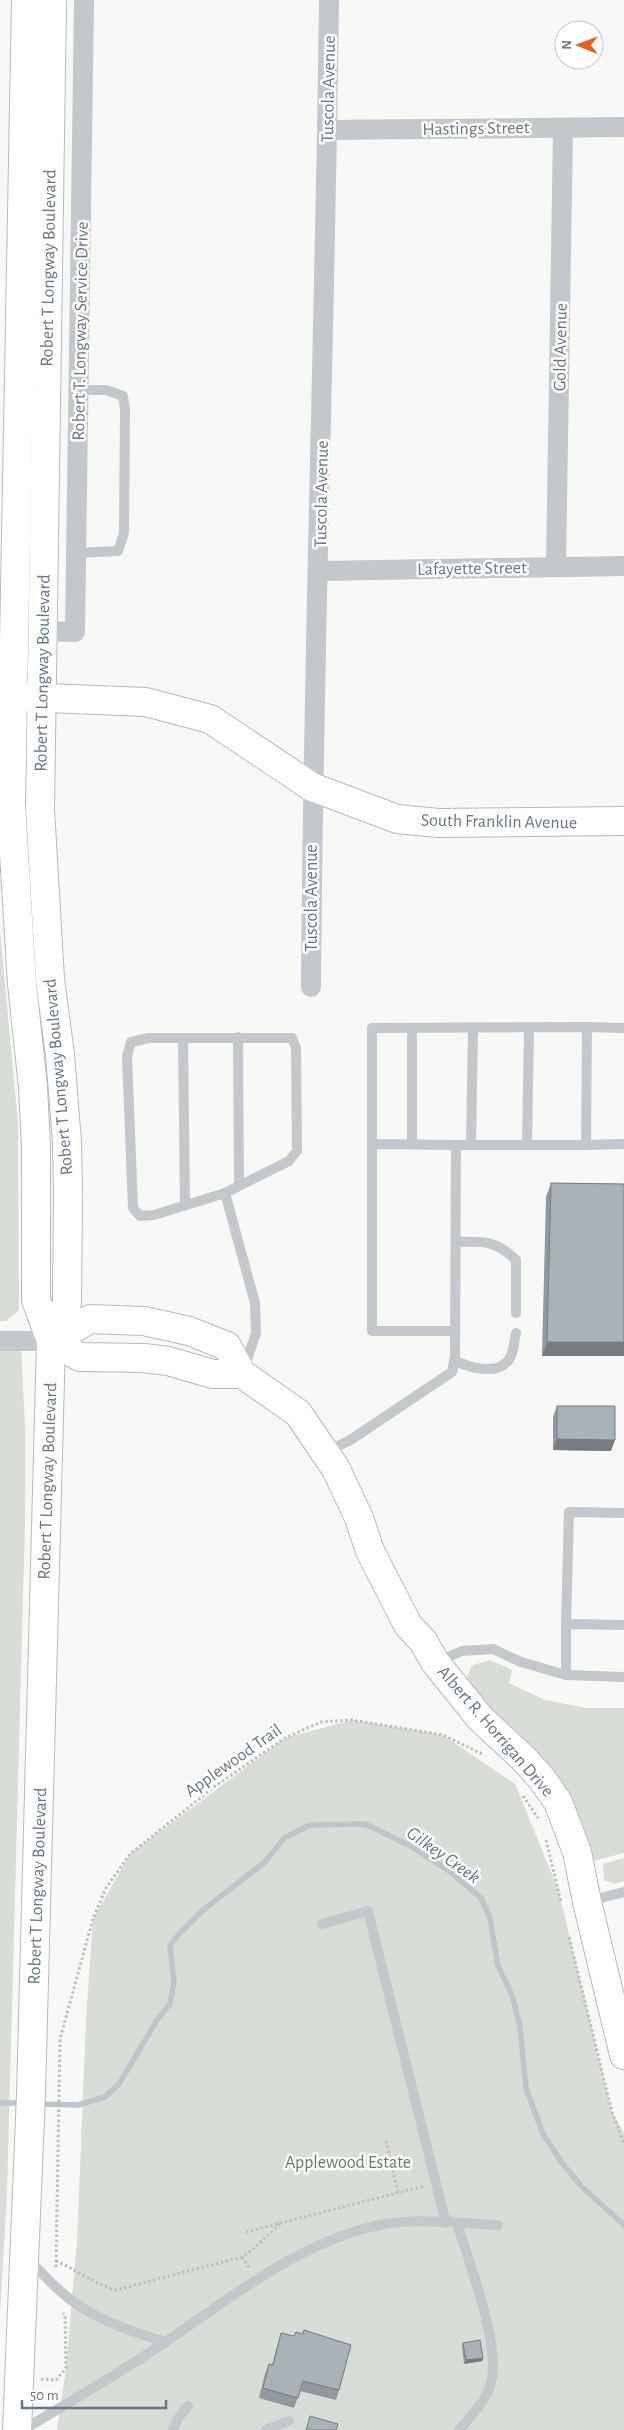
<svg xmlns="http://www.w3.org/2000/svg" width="624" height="2430" font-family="'Alegreya Sans',sans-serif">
<rect width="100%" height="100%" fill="#f8f9f6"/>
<!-- green -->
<g fill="#d8ded5">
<polygon points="0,931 18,1123 19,1310 6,1321 0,1321"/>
<polygon points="0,1341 21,1341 25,1429 25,1523 7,2195 0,2313"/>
<polygon points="490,1660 512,1670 509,1683 545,1700 586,1708 624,1708 624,1853 593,1861 574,1804 543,1762 472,1692 467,1676 473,1665"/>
<polygon points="352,1720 443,1735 515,1784 558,1889 612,2112 624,2133 624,2430 57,2430 66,2368 77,2242 86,2020 93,1919 130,1854 285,1738"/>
<polygon points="624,1858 624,1881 615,1884 604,1880 603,1864"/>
</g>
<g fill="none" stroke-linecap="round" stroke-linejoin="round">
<!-- stream -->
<g stroke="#bcc6cc" stroke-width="5.5">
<polyline points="0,2103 24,2103"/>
<polyline points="38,2104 78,2105 105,2097 119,2084 157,2020 170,2004 174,1982 170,1946 177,1936 203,1910 265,1862 284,1838 310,1825 365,1824 409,1845 449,1871 481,1898 490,1918 498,1966 512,1995 520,2026 526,2088 543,2134 562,2163 581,2186 624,2225"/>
</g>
<!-- secondary casing -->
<g stroke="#b6bbc0" stroke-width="30">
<g id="secondary">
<polyline points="22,697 146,702 210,719 312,787 397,819 438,823 624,821"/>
<polyline points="51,1341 67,1303 68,1193 67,1142 60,1055 50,979 40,809 52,0"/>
<polyline points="51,1341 90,1319 144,1321 189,1331 227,1346 242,1374 298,1413 336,1469 359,1518 370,1551 408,1625 423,1641 435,1662 480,1718 523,1758 542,1779 558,1802 577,1852 587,1902 624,2055"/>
<polyline points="51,1341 80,1357 144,1358 168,1361 213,1374 242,1374"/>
<polyline points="17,2430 31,2094 51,1341 36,1300 36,1147 33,1087 22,984 11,804 26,0"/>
</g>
</g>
<!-- path -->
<g stroke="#bdc0c3" stroke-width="3" stroke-dasharray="2.5 2.5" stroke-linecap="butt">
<polyline points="523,1796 538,1818"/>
<polyline points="546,1840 561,1902"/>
<polyline points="569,1937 612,2112 624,2144"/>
<polyline points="386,2141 398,2192"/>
<polyline points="246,2232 424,2186"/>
<polyline points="242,2257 250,2269"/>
<path d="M56 2261C75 2269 97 2285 116 2290L242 2257C257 2248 268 2234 282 2222"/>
<polyline points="56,2267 60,2039 93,1919 106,1888 130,1854 214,1787 285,1738 321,1722 352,1720 443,1735 482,1754"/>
<polyline points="41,2379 56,2380 66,2368 65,2317 63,2313"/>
</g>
<!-- lane -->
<g stroke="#c3c8cc" stroke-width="10">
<polyline points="76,553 118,551 124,533 125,410 123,396 106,390 80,390"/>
<polyline points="587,1027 624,1028"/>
<polyline points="238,1037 239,1186"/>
<polyline points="183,1038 185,1205"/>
<polyline points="372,1144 372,1028 587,1027 586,1145 456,1145"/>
<polyline points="412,1144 412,1028"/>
<polyline points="471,1145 473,1028"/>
<polyline points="527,1145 529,1028"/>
<polyline points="586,1145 624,1144"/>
<polyline points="225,1193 289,1161 297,1151 296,1048 292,1038 149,1038 131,1042 127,1056 133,1208 140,1216 154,1215 225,1193 255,1303 256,1333 244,1368"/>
<path d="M456 1242C483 1241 496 1240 516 1260V1313"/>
<path d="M454 1361C470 1367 500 1378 511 1356 514 1350 514 1340 516 1333"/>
<polyline points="326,1451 349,1441 452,1372 455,1356 456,1145 372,1144 372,1331 455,1331"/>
<polyline points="566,1624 569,1512 624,1513"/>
<polyline points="436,1662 462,1651 493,1649 521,1662 566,1675 624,1677"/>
<polyline points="566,1675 566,1624 624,1625"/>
<polyline points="589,1901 624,1892"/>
<polyline points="322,1924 368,1911 446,2223"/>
<path d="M457 2223C469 2263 501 2345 491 2383 487 2400 470 2417 459 2430"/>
<path d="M29 2260C39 2270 49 2281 59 2290 89 2318 127 2330 165 2342"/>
<path d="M23 2430C71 2401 120 2373 167 2341 230 2298 292 2248 367 2228 408 2216 456 2223 498 2225"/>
<polyline points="173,2430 178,2418 188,2406"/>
<polyline points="266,2430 289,2421"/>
</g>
<!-- street -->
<g stroke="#c3c8cc" stroke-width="20">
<polyline points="328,130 624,127"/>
<polyline points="556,567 563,128"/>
<polyline points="319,571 624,566"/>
<polyline points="43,631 75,632 84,0"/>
<path d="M311 987C313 658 325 329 329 0"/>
<polyline points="0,1341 51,1341"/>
</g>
<!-- secondary -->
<use href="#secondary" stroke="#fff" stroke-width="28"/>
</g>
<!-- wall -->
<g fill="#91989f">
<polygon points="551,1183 624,1184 624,1356 542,1356 546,1197"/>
<polygon points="557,1406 611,1451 553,1450 553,1417"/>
<polygon points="304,2330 339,2390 336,2400 300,2391 294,2408 259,2398 265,2374 269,2364 272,2365 278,2343 281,2333 294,2336 302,2334"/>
<polygon points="463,2343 483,2358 482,2361 464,2364 462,2346"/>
</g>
<!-- shaded-wall -->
<g fill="#767c82">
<polygon points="547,1342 624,1342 624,1356 542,1356"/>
<polygon points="557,1439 615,1440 611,1451 553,1450"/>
<polygon points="483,2358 482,2361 464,2364 466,2360"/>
</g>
<!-- building -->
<g fill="#a9b1b9" stroke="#767c82">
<polygon points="551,1183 624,1184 624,1342 547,1342"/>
<polygon points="557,1406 615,1406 615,1440 557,1439"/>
<polygon points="304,2330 351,2345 339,2390 303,2381 298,2398 263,2388 269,2364 273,2365 281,2333 294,2336 296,2332 303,2334"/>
<polygon points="480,2340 483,2358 466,2360 463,2343"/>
<polygon points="310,2416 338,2424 336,2430 306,2430"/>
</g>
<g text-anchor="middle" stroke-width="5" stroke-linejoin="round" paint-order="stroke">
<!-- street labels -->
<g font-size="18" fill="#678" stroke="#fff">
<text transform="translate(328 89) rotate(-89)" y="6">Tuscola Avenue</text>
<text transform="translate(476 128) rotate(-1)" y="6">Hastings Street</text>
<text transform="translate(48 268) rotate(-89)" y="6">Robert T Longway Boulevard</text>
<text transform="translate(80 331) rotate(-89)" y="6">Robert T. Longway Service Drive</text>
<text transform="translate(560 347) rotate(-89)" y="6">Gold Avenue</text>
<text transform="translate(321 494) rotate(-89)" y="6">Tuscola Avenue</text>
<text transform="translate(472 568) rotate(-1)" y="6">Lafayette Street</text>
<text transform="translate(42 673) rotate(-89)" y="6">Robert T Longway Boulevard</text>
<text transform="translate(499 821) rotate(1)" y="6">South Franklin Avenue</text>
<text transform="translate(311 898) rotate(-90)" y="6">Tuscola Avenue</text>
<text transform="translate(58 1077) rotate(-95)" y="6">Robert T Longway Boulevard</text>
<text transform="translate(47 1481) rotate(-88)" y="6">Robert T Longway Boulevard</text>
<text transform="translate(496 1731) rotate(49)" y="6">Albert R. Horrigan Drive</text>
<text transform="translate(233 1760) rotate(-35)" y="6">Applewood Trail</text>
<text transform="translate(37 1886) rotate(-88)" y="6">Robert T Longway Boulevard</text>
</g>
<!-- park labels -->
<g font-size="18" fill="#657a62" stroke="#fff">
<text x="348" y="2168">Applewood Estate</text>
</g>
<!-- water labels -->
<g font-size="19" font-style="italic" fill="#637883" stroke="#fff">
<text transform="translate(444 1854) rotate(35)" y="7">Gilkey Creek</text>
</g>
</g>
<!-- north arrow -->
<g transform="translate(579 45) rotate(271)"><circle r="24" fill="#ffffff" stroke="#c2c9cf"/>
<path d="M0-4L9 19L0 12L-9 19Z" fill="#ea5d24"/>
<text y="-8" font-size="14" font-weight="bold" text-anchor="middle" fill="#667788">N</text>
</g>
<!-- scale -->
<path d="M22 2400v8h144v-8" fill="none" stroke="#667788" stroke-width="2.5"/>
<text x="30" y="2400" font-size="15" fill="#667788" stroke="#ffffff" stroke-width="4" paint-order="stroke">50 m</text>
</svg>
